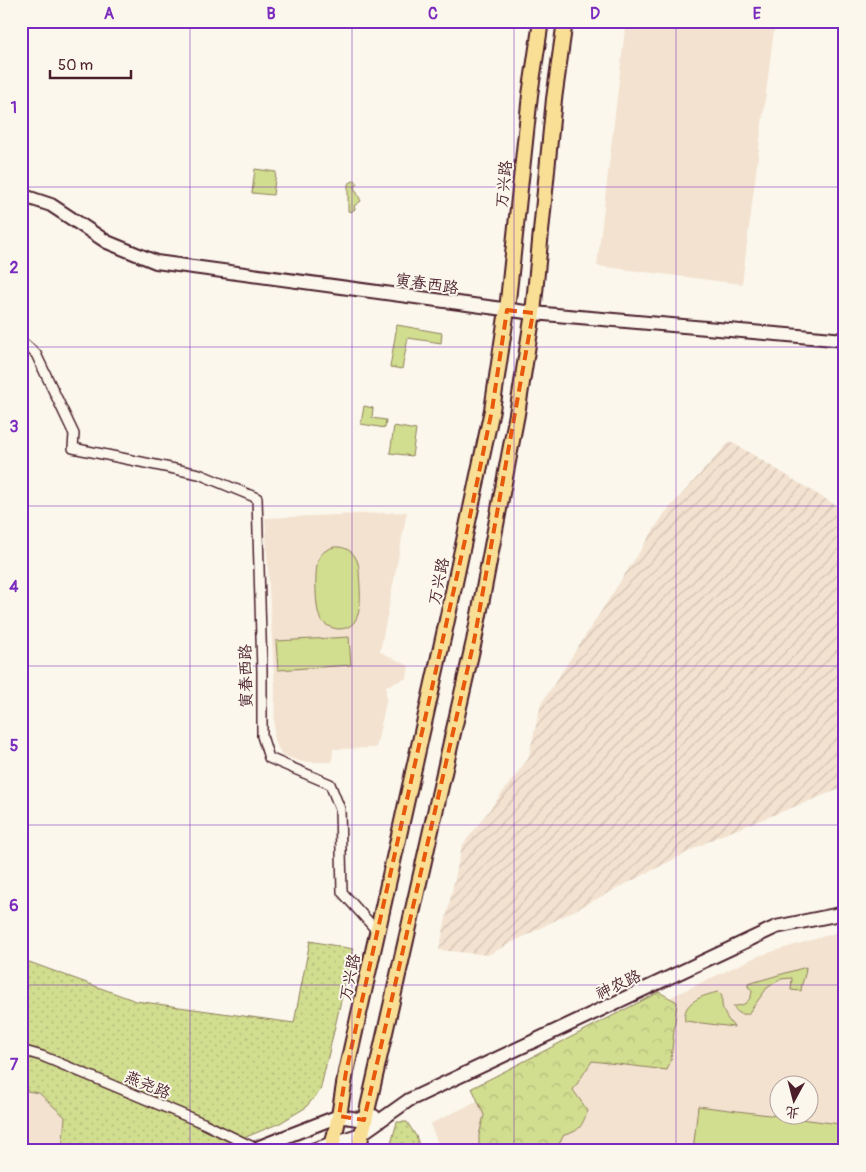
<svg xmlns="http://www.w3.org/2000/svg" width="866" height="1172" font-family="Pangolin,'LXGW WenKai TC',sans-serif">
<defs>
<pattern id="industrial-furrows" width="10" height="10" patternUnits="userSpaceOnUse" patternTransform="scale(1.25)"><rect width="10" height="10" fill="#f3e2d0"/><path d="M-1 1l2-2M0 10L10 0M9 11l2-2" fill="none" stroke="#d2c1b3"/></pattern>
<pattern id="forest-crowns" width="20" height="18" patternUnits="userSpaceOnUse" patternTransform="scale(1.25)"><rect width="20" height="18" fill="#d1dd8f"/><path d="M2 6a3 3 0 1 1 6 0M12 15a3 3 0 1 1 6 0" fill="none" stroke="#b5bd7c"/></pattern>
<pattern id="park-dots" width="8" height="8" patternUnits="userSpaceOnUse" patternTransform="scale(1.25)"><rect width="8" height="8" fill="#d1dd8f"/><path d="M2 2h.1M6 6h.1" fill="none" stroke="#b5bd7c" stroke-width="1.8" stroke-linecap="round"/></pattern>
</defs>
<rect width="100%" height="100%" fill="#fbf7ec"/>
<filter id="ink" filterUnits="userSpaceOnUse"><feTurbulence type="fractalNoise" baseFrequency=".02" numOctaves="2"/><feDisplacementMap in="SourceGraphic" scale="10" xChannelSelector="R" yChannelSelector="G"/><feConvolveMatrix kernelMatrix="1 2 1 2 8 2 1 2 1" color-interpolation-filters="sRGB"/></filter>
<g filter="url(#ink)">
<!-- built -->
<g fill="#f3e2d0" fill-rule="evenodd">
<polygon points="626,21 775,21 742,284 597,266"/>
<polygon points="407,512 380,652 409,666 407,678 386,686 386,702 376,748 333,749 332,762 302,762 282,755 274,740 275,690 265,518"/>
<path d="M845 930V1151H441L430 1124 578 1052 673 996 758 956ZM778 1084H808V1114H778Z"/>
<polygon points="21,1090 39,1093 65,1117 62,1151 21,1151"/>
</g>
<!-- industrial -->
<polygon fill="url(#industrial-furrows)" points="730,441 845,511 845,787 717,837 488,955 439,950 462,846 528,759 541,704 664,514"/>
<!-- grass -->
<g fill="#d1dd8f" stroke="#8e7e5d">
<polygon points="255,169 276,172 273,195 252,193"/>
<polygon points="355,180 358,184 354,187 361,201 354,206 355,209 351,212 348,211 348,184"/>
<polygon points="397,325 442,333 441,343 408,338 402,369 390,367"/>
<polygon points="364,406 373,408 372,418 386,420 385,428 361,424"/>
<polygon points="394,426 416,430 412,456 390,453"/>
<path d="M334 547C348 546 357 554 359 568 359 586 368 630 338 629 331 628 325 625 321 620 315 612 314 567 319 558 322 552 327 549 334 547Z"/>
<polygon points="349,637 351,665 278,670 276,641"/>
<path d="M806 967C806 977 801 982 801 991L791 990 792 978 781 979 767 988 748 1014C741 1015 737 1013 733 1006 744 1007 752 1000 752 990L748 987V984Z"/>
<path d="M718 992 722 996C721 1010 725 1016 734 1027L685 1021C681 1002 704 995 718 992Z"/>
<polygon points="698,1106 840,1124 839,1134 845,1135 845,1151 693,1151"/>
</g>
<!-- forest -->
<path fill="url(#forest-crowns)" stroke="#8e7e5d" d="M659 992 677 1002 671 1060 667 1070 592 1061 573 1090 588 1111C581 1126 581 1131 564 1135L555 1151H479V1135L484 1115 472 1088Z"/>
<!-- park -->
<g fill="url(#park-dots)" stroke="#8e7e5d">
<polygon points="310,941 353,949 320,1091 305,1108 280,1123 212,1151 62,1151 65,1117 39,1093 21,1090 21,959 136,1001 294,1023"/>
<polygon points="397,1122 407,1122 416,1136 421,1151 389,1151"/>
</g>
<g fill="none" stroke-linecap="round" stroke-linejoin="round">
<!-- street casing -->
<g stroke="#4a1f2b" stroke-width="12">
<g id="street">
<polyline points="21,341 36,354 74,434 73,448 199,474 257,498 262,671 262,736 269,758 330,784 340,809 342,892 377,931"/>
<polyline points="21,1050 42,1056 203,1123"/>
</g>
</g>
<!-- secondary casing -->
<g stroke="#4a1f2b" stroke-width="16">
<g id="secondary">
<polyline points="21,195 51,205 107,242 156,262 533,313 845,340"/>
<polyline points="249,1151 339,1116 364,1120 374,1116"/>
<polyline points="309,1151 361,1134 409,1100 776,927 845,913"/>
</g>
</g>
<!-- primary casing -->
<g stroke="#4a1f2b" stroke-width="18">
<g id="primary">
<polyline points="331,1151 339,1116 346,1072 444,634 492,410 507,310 530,95 541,21"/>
<polyline points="358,1151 474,641 517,414 533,313 554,99 565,21"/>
</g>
</g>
<!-- street -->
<use href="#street" stroke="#fbf7ec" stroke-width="9"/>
<!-- secondary -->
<use href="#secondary" stroke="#fbf7ec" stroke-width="12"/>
<!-- primary -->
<use href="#primary" stroke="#f9df96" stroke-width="14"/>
<!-- street-bridge casing -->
<g stroke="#4a1f2b" stroke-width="12" stroke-linecap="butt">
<polyline id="street-bridge" points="203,1123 261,1151"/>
</g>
<!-- street-bridge -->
<use href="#street-bridge" stroke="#fbf7ec" stroke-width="9"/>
</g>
</g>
<!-- marked area -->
<path fill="none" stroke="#e8590c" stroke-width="4" stroke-dasharray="10 6" stroke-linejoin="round" d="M507 310 533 313 474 641 364 1120 339 1116 346 1072 465 540 492 410Z"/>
<!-- grid -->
<path fill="none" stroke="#7b2cbf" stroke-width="1" stroke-opacity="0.55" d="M190 21V1151M352 21V1151M514 21V1151M676 21V1151M21 187H845M21 347H845M21 506H845M21 666H845M21 825H845M21 985H845"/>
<g text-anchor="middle" stroke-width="4" stroke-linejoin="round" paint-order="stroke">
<!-- street labels -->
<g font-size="16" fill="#4a1f2b" stroke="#fbf7ec">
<text transform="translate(503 184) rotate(-84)" y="6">万兴路</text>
<text transform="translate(427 283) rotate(8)" y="6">寅春西路</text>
<text transform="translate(438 581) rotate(-78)" y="6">万兴路</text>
<text transform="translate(245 676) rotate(-91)" y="6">寅春西路</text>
<text transform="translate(349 977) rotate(-78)" y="6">万兴路</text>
<text transform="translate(618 984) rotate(-25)" y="6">神农路</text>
<text transform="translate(148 1084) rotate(23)" y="6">燕尧路</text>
</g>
</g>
<!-- margin -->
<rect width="866" height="1172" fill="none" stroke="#fbf7ec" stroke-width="55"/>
<!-- north arrow -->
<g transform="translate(794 1100) rotate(187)"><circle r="24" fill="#fbf7ec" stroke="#b4a19f"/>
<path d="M0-4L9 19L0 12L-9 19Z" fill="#4a1f2b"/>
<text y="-8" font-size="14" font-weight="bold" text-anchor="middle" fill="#4a1f2b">北</text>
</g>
<!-- scale -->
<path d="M50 70v8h81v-8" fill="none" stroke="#4a1f2b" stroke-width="2.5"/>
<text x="58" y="70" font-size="15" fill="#4a1f2b" stroke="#fbf7ec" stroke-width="4" paint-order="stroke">50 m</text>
<rect x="28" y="28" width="810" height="1116" fill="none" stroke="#7b2cbf" stroke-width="2"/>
<g font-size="16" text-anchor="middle" font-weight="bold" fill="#7b2cbf">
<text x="109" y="19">A</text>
<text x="271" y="19">B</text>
<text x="433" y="19">C</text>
<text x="595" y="19">D</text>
<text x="757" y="19">E</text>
<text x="14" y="113">1</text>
<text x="14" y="273">2</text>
<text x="14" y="432">3</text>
<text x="14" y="592">4</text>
<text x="14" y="751">5</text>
<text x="14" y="911">6</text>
<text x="14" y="1070">7</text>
</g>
</svg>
